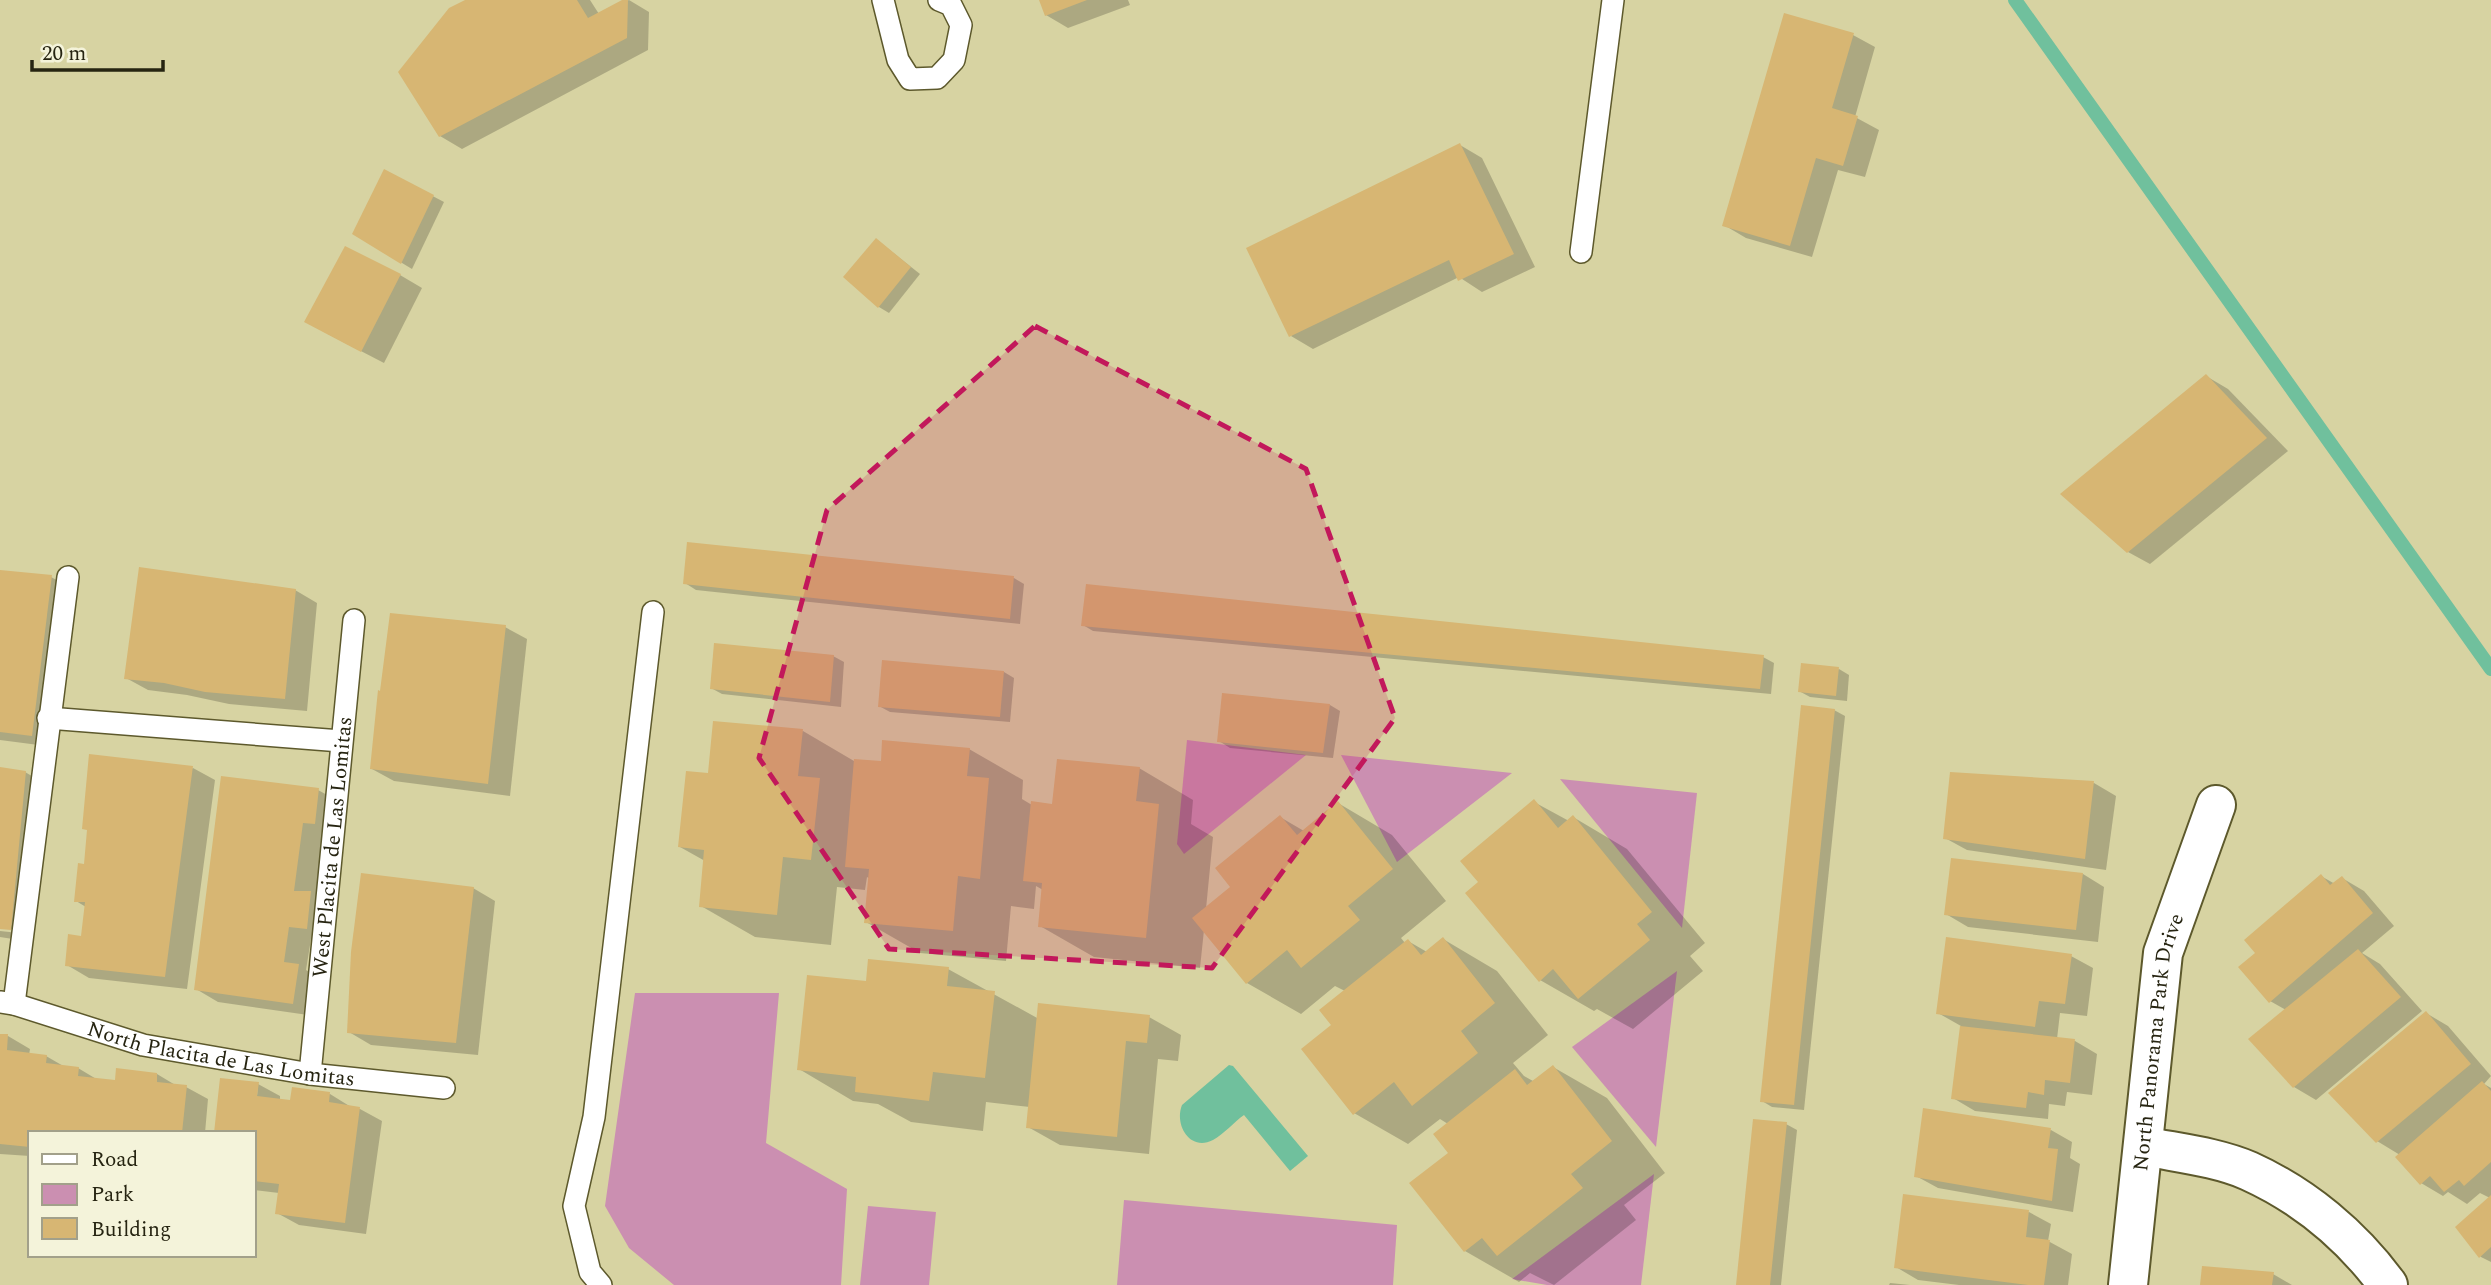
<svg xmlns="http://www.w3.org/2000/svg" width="2491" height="1285" font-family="Spectral,serif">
<rect width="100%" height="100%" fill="#d7d3a2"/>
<!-- green -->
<g fill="#cb8fb1">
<polygon points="1187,740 1306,755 1184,854 1177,844"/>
<polygon points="1341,755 1512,773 1397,862"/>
<polygon points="1560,779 1697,793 1682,928"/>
<polygon points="1677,971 1656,1147 1572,1047"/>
<polygon points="635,993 779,993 766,1143 847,1189 841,1285 674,1285 629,1248 605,1206"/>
<polygon points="1654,1174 1641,1285 1547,1285 1512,1279"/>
<polygon points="1124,1200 1397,1225 1393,1285 1117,1285"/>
<polygon points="868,1206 936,1212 929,1285 860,1285"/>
</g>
<!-- water -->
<path fill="#70c09d" d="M1229 1065 1233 1066 1308 1156 1290 1171 1244 1115C1234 1122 1224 1134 1213 1140 1190 1152 1174 1125 1182 1105Z"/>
<!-- shadow -->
<g fill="#0003">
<polygon points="469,0 590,0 599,14 629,0 649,12 648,50 462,149 440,136"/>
<polygon points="1041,0 1128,0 1130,5 1068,28 1046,15"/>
<polygon points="1853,35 1875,47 1855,117 1879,130 1865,177 1838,170 1812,257 1746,238 1724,225"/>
<polygon points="1460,145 1482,158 1535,267 1482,292 1459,277 1313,349 1291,336"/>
<polygon points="385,171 444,202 412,269 354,234"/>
<polygon points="877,240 920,274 889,313 879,307"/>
<polygon points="400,275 422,288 384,363 328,334"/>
<polygon points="2206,376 2228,389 2288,451 2150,564 2128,552"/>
<polygon points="0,572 51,577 73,589 54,747 0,740"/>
<polygon points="1014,578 1024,584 1020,624 696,590 685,583"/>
<polygon points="295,590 317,603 307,711 229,704 187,695 148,690 126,678"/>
<polygon points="1083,625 1763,657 1774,663 1771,694 1093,631"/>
<polygon points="505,627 527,639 510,796 394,781 372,769"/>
<polygon points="833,656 844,662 841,707 722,694 711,688"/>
<polygon points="1839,669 1849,675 1847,701 1810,697 1799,691"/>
<polygon points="1004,672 1014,678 1010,722 890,712 879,706"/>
<polygon points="1330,705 1340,711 1333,758 1230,748 1219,741"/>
<polygon points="1834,710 1845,716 1804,1110 1772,1107 1762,1101"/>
<polygon points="803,731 854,761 882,763 969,749 1023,780 1022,799 1032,805 1054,806 1139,768 1193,800 1191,824 1213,837 1206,909 1232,887 1280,817 1304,831 1338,803 1392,835 1446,901 1401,938 1405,943 1408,941 1427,952 1443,939 1497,971 1548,1035 1513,1063 1524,1076 1533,1081 1553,1067 1607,1098 1665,1173 1624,1205 1636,1220 1554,1285 1530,1273 1519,1282 1465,1251 1448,1124 1440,1119 1408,1144 1354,1113 1333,1026 1345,991 1335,986 1301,1014 1247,983 1204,930 1200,968 1094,957 1040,926 1043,890 1036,886 1034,909 1011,906 1006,961 920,953 866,922 870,879 867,877 865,890 837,887 831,945 755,937 701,906 705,861 680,847 710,775"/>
<polygon points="193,768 215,780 187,989 89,978 67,965 83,938 86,907 76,901 86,866 89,831"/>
<polygon points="0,769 25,772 47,785 32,942 0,937 0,931 19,933 19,930 0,927"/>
<polygon points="2094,783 2116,796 2106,870 1967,850 1945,838"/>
<polygon points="318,790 340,802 324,834 317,897 332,906 329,940 311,939 306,970 320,978 315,1016 218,1002 196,989"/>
<polygon points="1534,802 1569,821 1573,817 1627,849 1705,943 1690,956 1703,971 1633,1029 1597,1009 1594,1011 1540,980"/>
<polygon points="2083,874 2104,887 2098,942 1968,927 1946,914"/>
<polygon points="2321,876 2335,884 2342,878 2364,891 2394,926 2362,953 2380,964 2422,1011 2316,1100 2294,1087 2286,1010 2270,1001 2257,953"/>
<polygon points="473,888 495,901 478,1055 371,1045 349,1032"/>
<polygon points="2071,956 2093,968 2087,1016 2060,1013 2057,1039 2075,1041 2097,1054 2092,1095 2067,1092 2065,1106 2049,1104 2048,1119 1975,1111 1953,1098 1961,1026 1938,1013"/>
<polygon points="948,969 1039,1019 1149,1017 1181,1035 1178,1061 1158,1059 1149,1154 1060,1145 1028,1127 1030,1107 986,1102 983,1131 911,1122 878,1104 853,1101 799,1069 867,983"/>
<polygon points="2426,1013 2448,1026 2491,1076 2484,1084 2491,1088 2491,1262 2481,1257 2457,1227 2490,1198 2480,1193 2467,1204 2448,1192 2443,1196 2421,1183 2400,1155 2377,1141"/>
<polygon points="0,1035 8,1036 30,1049 29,1055 46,1056 65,1067 78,1068 98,1080 116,1082 157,1074 177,1086 186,1087 208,1099 205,1133 30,1133 30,1156 0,1154"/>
<polygon points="258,1084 280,1096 280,1100 291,1101 330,1094 351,1107 360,1109 382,1121 366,1234 299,1225 277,1213 279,1193 254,1190 254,1133"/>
<polygon points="1786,1124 1797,1130 1781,1285 1737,1285"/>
<polygon points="2051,1130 2072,1142 2070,1158 2080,1164 2073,1212 1938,1188 1916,1176"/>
<polygon points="2029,1212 2051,1224 2048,1241 2072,1254 2068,1285 1959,1285 1918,1280 1896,1267"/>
<polygon points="2273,1274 2292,1285 2201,1285"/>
<polygon points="1890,1283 1910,1285 1889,1285"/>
</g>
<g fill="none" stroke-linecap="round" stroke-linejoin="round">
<!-- stream -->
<polyline stroke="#70c09d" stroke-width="14" points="2015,0 2491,669"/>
</g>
<!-- building -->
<g fill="#d7b673">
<polygon points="465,0 577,0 588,18 622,0 628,0 627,38 439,137 398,72 449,8"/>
<polygon points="1039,0 1087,0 1045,16"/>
<polygon points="1784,13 1854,33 1832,108 1858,116 1843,166 1816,158 1790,246 1722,226"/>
<polygon points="1460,143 1514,254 1458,281 1449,260 1289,337 1246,248"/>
<polygon points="384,169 434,195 401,264 352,234"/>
<polygon points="876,238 911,267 878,308 843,277"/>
<polygon points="345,246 401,274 361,352 304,322"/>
<polygon points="2206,374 2267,438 2127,553 2060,494"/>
<polygon points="687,542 1014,576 1010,619 683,584"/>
<polygon points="139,567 296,589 285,699 205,692 164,683 124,679"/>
<polygon points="0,570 52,575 32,736 0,732"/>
<polygon points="1086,584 1764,655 1760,689 1081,626"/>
<polygon points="390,613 506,625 488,784 370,769 378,690 380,691"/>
<polygon points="714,643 834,655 830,702 710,689"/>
<polygon points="882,660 1004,671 1000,717 878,707"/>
<polygon points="1801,663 1839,667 1836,696 1798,692"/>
<polygon points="1222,693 1330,704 1323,753 1217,742"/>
<polygon points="1801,705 1835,709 1794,1105 1760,1102"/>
<polygon points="713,721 803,729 798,776 820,778 811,860 783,857 777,915 699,907 704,850 678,847 686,771 708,773"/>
<polygon points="882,740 970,748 967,776 989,778 980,879 958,876 953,931 864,923 869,869 845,867 854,759 881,761"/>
<polygon points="89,754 193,766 165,977 65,966 68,934 81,936 85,902 74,902 78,863 84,864 87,830 82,829"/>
<polygon points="1057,759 1140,767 1136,801 1159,804 1146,938 1038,927 1042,883 1023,881 1031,801 1052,804"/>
<polygon points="0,767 26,771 11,930 0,929"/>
<polygon points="1950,772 2094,781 2085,859 1943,839"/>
<polygon points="221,776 319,788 315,824 303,823 294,891 311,891 307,929 289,927 284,962 299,964 293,1004 194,990"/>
<polygon points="1534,799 1558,828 1573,815 1652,912 1637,924 1650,940 1578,999 1553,969 1539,982 1465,893 1478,882 1460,861"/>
<polygon points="1338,801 1393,869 1348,906 1360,920 1301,968 1287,950 1246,984 1192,918 1230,887 1215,868 1280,815 1297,835"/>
<polygon points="1951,858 2083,873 2076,930 1944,915"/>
<polygon points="361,873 474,887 456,1043 347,1033 351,952"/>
<polygon points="2321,874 2330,885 2342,876 2373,913 2269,1003 2238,967 2255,953 2244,940"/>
<polygon points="1443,937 1495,1003 1461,1031 1478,1053 1412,1106 1394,1082 1353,1115 1301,1049 1331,1025 1319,1010 1408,939 1421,955"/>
<polygon points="1946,937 2072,954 2065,1004 2039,1001 2035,1027 1936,1014"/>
<polygon points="2358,949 2401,997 2293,1088 2248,1039"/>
<polygon points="868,959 949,967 947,986 995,991 985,1078 933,1072 929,1101 855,1092 856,1077 797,1070 807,975 866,981"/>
<polygon points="1038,1003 1150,1015 1147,1043 1126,1041 1117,1137 1026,1128"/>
<polygon points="2426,1011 2471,1064 2376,1143 2328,1093"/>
<polygon points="1960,1026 2075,1039 2070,1083 2045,1080 2044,1095 2028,1092 2026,1108 1951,1099"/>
<polygon points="0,1034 8,1034 7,1050 47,1055 46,1063 79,1067 78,1076 115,1080 116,1068 157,1073 157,1082 187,1085 182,1133 30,1133 30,1147 0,1144"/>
<polygon points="1553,1065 1612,1141 1571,1174 1583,1188 1497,1256 1482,1238 1464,1252 1409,1183 1448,1153 1433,1134 1515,1069 1527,1085"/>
<polygon points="220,1078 259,1082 257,1096 290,1100 292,1087 330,1092 329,1102 360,1107 345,1223 275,1214 279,1184 254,1181 254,1133 214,1133"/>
<polygon points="2482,1081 2491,1091 2491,1162 2464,1186 2459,1180 2444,1192 2430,1176 2420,1185 2395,1157"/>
<polygon points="1923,1108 2051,1128 2048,1148 2058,1149 2052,1201 1914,1177"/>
<polygon points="1753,1119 1787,1122 1770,1285 1736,1285"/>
<polygon points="1903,1194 2029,1210 2026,1237 2050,1240 2044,1285 2028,1285 1894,1268"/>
<polygon points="2491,1195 2491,1247 2479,1258 2455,1227"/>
<polygon points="2202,1266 2274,1272 2272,1285 2200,1285"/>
</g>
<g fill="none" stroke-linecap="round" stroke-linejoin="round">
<!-- lane casing -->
<g stroke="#5d592c" stroke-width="24">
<g id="lane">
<polyline points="883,0 898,60 910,79 937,78 954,60 961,25 951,5 939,0"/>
<polyline points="1581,252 1613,0"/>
<polyline points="48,718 341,741"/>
<path id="s1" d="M0 1002 14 1004 143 1045 310 1074 444 1088"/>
<polyline points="14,1004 68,577"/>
<path id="s2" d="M310 1074 354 620"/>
<polyline points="601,1285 590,1272 574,1206 594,1117 653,612"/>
</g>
</g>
<!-- street casing -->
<g stroke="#5d592c" stroke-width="42">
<g id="street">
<path d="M2144 1146C2178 1153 2217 1157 2249 1171 2304 1196 2352 1236 2388 1285"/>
<path id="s3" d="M2128 1285 2163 953 2216 805"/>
</g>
</g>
<!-- lane -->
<use href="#lane" stroke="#fff" stroke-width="21"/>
<!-- street -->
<use href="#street" stroke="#fff" stroke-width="38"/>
</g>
<!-- marked area -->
<path fill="#c2185b" fill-opacity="0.2" stroke="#c2185b" stroke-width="5" stroke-dasharray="14 9" stroke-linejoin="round" d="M1035 326 1306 469 1395 718 1212 968 889 949 759 758 827 510Z"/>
<g text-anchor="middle" stroke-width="6" stroke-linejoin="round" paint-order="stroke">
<!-- street labels -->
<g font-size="21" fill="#262411" stroke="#f4f3da">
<text dy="7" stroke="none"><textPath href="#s2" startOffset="228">West Placita de Las Lomitas</textPath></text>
<text dy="7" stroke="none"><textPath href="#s3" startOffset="245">North Panorama Park Drive</textPath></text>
<text dy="7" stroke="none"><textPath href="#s1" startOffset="228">North Placita de Las Lomitas</textPath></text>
</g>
</g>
<!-- legend -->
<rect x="28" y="1131" width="228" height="126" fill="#f4f3da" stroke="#a2a08a" stroke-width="2"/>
<rect x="42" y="1154" width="35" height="10" fill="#ffffff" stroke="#a2a08a" stroke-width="2"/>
<text x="91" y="1166" font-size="21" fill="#262411">Road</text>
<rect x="42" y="1184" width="35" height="21" fill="#cb8fb1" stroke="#a2a08a" stroke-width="2"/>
<text x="91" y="1201" font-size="21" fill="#262411">Park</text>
<rect x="42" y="1218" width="35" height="21" fill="#d7b673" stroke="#a2a08a" stroke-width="2"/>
<text x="91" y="1236" font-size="21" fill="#262411">Building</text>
<!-- scale -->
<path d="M32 60v10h131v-10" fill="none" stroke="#262411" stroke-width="3.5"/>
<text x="42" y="60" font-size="21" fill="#262411" stroke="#f4f3da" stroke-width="5" paint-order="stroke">20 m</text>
</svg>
